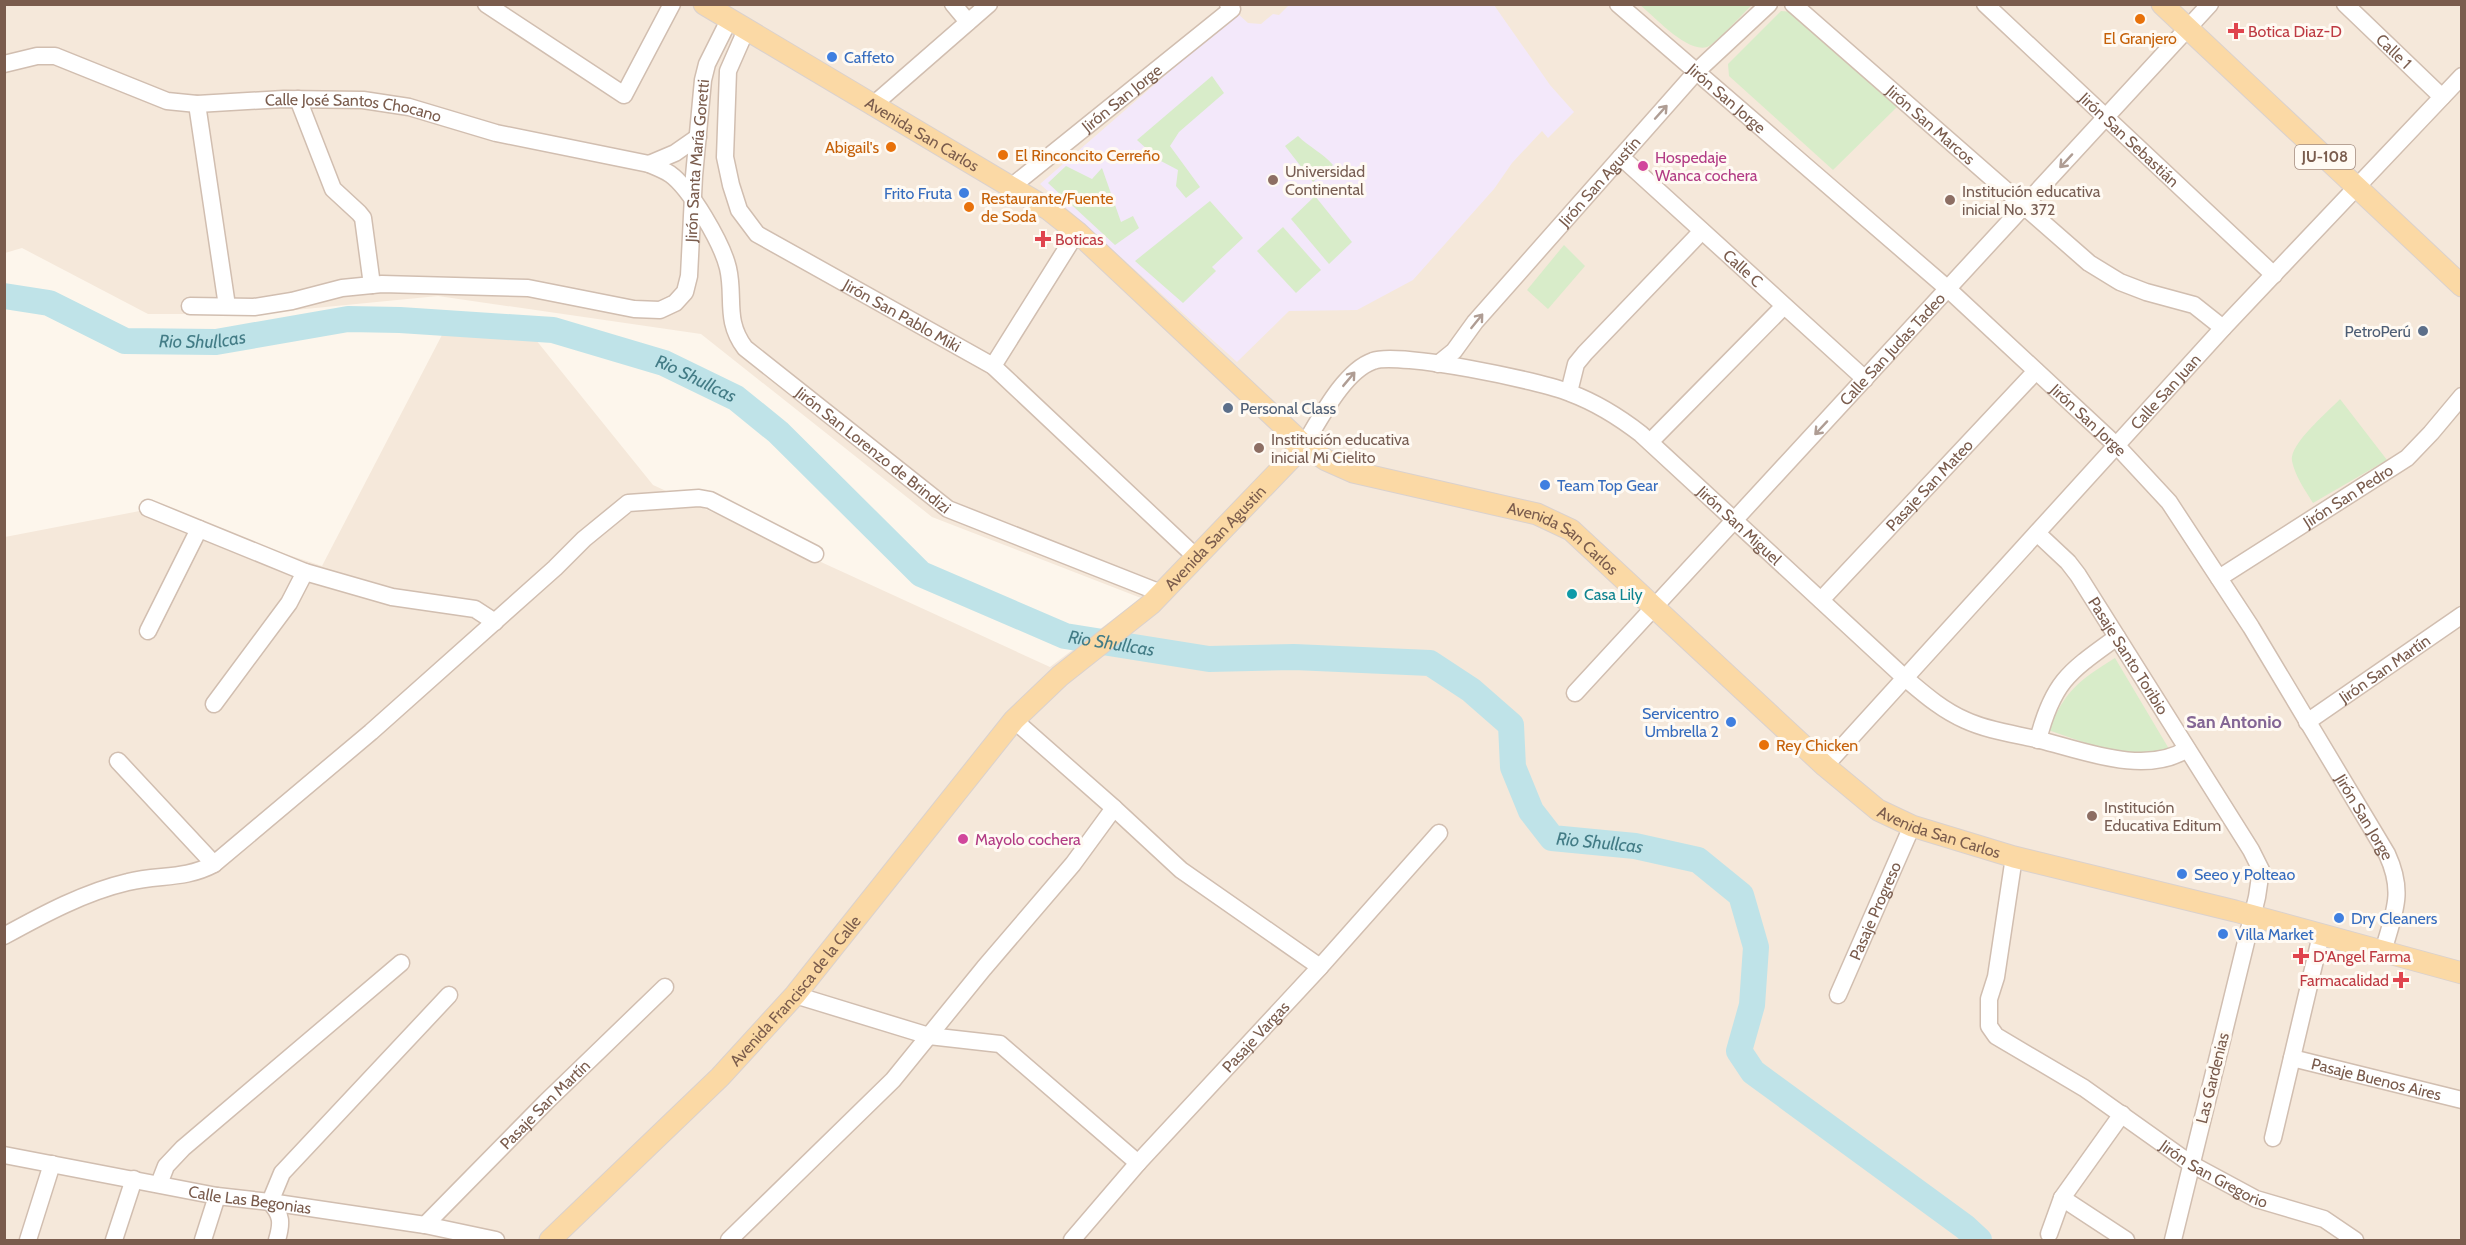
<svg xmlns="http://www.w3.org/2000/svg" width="2466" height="1245" font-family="Cabin,sans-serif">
<rect width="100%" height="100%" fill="#fdf6ec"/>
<!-- residential -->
<polygon fill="#f5e8da" points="5,5 2461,5 2461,1240 5,1240 5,537 150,509 322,566 443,333 536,340 653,485 1050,667 1141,598 932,517 701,334 438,296 254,314 148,314 22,248 5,253"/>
<!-- education -->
<polygon fill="#f3e8fa" points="1289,5 1494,5 1550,85 1574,112 1548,138 1542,131 1512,163 1494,189 1413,280 1357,310 1289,311 1237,362 1040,184 1237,13 1248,23 1261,24 1273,14 1279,15"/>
<!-- green -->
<g fill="#d8ecc9">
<path d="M1640 5H1752C1743 13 1715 45 1707 47 1687 53 1655 17 1640 5Z"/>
<polygon points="1781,11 1793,12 1897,107 1833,170 1729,76 1728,64"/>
<polygon points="1212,76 1224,93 1179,132 1170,146 1200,187 1186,198 1176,186 1178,170 1159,160 1137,140"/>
<path d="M1298 136C1309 147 1323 153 1333 165L1313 182 1285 146Z"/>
<polygon points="1066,166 1092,179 1102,168 1121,222 1133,216 1139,228 1115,245 1048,183"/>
<polygon points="1315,196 1352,242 1329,264 1291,219"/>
<polygon points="1210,201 1243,238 1212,267 1216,271 1183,303 1135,261"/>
<polygon points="1283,227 1321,270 1296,293 1257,251"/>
<polygon points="1564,245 1585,266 1548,309 1527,290"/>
<path d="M2340 399 2387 460 2313 503C2305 490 2295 476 2292 461 2289 444 2328 412 2340 399Z"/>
<path d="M2115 658 2172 754 2109 751 2048 730C2067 689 2077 682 2115 658Z"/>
</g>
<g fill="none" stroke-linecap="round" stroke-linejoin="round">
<!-- river -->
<path stroke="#bfe3e8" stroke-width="26" id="s1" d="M4 296 49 303 125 341 216 342 348 319 400 320 553 330 664 363 736 398 778 432 921 574 1065 636 1209 659 1294 657 1430 663 1471 690 1511 725 1513 767 1531 811 1552 838 1635 846 1698 860 1741 895 1756 947 1752 1005 1739 1051 1753 1072 1965 1227 1979 1240"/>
<!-- minor casing -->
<g stroke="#d1beb0" stroke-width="19">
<g id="minor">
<polyline points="486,4 624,95 672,4"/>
<polyline points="953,4 968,22"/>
<path id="s2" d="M1618 4 1948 289 2117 446 2169 502 2251 627 2387 854C2405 893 2394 912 2383 952"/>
<path id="s3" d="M1793 4 2089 263 2120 282 2146 292 2194 305 2223 328"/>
<path id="s4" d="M1985 4 2274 275"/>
<path id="s5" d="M2345 4 2442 97"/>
<path id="s6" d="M746 30 728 71 725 157 731 185 739 210 757 234 993 366 1196 557"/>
<path id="s7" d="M4 64 37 56H55L167 101 197 104 284 99 363 100 409 107 496 133 649 164 675 153 698 137"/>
<polyline points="298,99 333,189 359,213 363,218 372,285"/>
<polyline points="197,104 227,306"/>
<polyline points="872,106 989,4"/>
<path id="s8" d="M1621 157 1865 379"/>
<path id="s9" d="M649 164C656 167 664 170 670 174 690 188 722 243 728 268 735 298 724 320 745 348L948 509 1161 593"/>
<path id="s10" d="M1011 187 1232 9 1228 4"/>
<path id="s11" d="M190 306 254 307 292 301 342 288 382 284 528 288 634 309 660 310 675 303 685 292 689 276 694 176 703 80 707 64 729 20"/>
<path id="s12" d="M1438 364 1454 351 1475 322 1696 72 1769 4"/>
<polyline points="993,366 1077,232"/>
<polyline points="1569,392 1576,364 1585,353 1702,231"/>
<polyline points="1650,442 1784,306"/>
<path id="s13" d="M1304 445C1320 419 1344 371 1373 361 1397 351 1542 381 1570 393 1597 403 1619 417 1641 434L1905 678C1924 694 1942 710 1965 720 1989 731 2015 734 2040 740 2084 751 2146 776 2187 749"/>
<polyline points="148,508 305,572 392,597 475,609 495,622"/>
<path id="s14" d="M2037 533 2068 562 2078 575 2251 850 2261 870 2257 897 2173 1240"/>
<path id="s15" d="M2219 578 2407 458 2431 433 2462 396"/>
<path id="s16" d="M1821 600 2036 371"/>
<polyline points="148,631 199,529"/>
<path id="s17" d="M1575 693 2210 4"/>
<polyline points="214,704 289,603 305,572"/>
<path id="s18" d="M2307 722 2462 615"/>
<path d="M2038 740C2053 681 2070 671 2117 637"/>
<polyline points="118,761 214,864"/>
<path id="s19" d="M1825 766 2223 328 2462 76"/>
<polyline points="1114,808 1181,870 1320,967"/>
<path id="s20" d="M2014 857 1996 977 1989 999V1026L1996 1036 2084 1088 2191 1164 2256 1199 2324 1219 2355 1240"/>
<path d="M4 936C44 914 85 892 128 882 159 874 184 880 214 864L371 732 555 568 584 539 628 503 699 498 710 500 815 554"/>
<polyline points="795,995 929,1036 1000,1044 1138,1163"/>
<path id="s21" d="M1838 995 1912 826"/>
<path id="s22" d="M2292 1058 2462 1100"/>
<polyline points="2273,1138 2321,935"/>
<path id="s23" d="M4 1155 217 1196 270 1202 425 1225 496 1240"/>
<polyline points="159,1184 166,1166 183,1148 401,963"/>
<polyline points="2062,1198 2126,1240"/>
<path id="s24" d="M425 1225 546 1102 665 987"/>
<polyline points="2049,1234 2062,1198 2122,1114"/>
<polyline points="28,1240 52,1164"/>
<polyline points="114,1240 134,1179"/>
<polyline points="203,1240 217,1196"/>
<path d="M277 1240C282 1223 282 1215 270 1202L282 1173 449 995"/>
<polyline points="729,1240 893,1080 984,968 1073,864 1114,808 1014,720"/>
<path id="s25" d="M1072 1240 1138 1163 1320 967 1439 833"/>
</g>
</g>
<!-- major casing -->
<g stroke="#dad1cd" stroke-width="23">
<g id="major">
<path id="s26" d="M704 4 1048 209 1077 232 1304 445 1326 460 1353 472 1537 514 1571 530 1825 766 1878 810 1912 826 2014 857 2235 911 2462 973"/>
<polyline points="2162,4 2462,286"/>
<path id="s27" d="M550 1240 720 1077 795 995 1014 720 1060 676 1151 604 1304 445"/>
</g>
</g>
<!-- minor -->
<use href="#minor" stroke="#fff" stroke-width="16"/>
<!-- major -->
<use href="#major" stroke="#fbd9a5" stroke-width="21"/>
</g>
<!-- one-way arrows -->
<defs><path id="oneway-shaft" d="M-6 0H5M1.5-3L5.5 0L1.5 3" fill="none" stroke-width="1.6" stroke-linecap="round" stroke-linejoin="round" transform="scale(1.5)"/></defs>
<g stroke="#af9d94">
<use href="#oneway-shaft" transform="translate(1661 112) rotate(-48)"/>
<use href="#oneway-shaft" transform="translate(2066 161) rotate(133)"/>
<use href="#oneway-shaft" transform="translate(1477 321) rotate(-51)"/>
<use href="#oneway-shaft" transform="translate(1349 379) rotate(-50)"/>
<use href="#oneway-shaft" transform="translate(1821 428) rotate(133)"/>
</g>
<!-- markers -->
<g fill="#e8710a" stroke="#fffaf3" stroke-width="2">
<circle cx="2140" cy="19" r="6"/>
<circle cx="891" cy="147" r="6"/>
<circle cx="1003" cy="155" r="6"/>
<circle cx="969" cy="207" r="6"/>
<circle cx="1764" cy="745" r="6"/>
</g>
<g fill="#e0444e" stroke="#fffaf3" stroke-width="2">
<path d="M2233 22h6v6h6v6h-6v6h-6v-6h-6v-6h6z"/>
<path d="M1040 230h6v6h6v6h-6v6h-6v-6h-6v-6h6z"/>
<path d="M2298 947h6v6h6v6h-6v6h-6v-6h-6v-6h6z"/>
<path d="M2398 971h6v6h6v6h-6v6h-6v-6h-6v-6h6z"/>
</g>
<g fill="#3f7fe0" stroke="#fffaf3" stroke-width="2">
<circle cx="832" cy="57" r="6"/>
<circle cx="964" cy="193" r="6"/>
<circle cx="1545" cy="485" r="6"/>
<circle cx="1731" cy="722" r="6"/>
<circle cx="2182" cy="874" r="6"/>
<circle cx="2339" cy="918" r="6"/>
<circle cx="2223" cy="934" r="6"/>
</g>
<g fill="#d1479c" stroke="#fffaf3" stroke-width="2">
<circle cx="1643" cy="166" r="6"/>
<circle cx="963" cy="839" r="6"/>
</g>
<g fill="#8d6e63" stroke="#fffaf3" stroke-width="2">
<circle cx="1273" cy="180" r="6"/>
<circle cx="1950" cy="200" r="6"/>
<circle cx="1259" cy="448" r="6"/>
<circle cx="2092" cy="816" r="6"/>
</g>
<g fill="#5c6f8a" stroke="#fffaf3" stroke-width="2">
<circle cx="2423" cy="331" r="6"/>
<circle cx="1228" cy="408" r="6"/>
</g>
<circle fill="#0f9aa8" stroke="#fffaf3" stroke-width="2" cx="1572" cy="594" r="6"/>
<g text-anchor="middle" stroke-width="6" stroke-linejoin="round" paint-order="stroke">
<!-- shield labels -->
<rect fill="#fffaf3" stroke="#a28b7f" stroke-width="1.5" x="2295" y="145" width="60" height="24" rx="4.5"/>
<g font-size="15" font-weight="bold" fill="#7a5c4d">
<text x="2325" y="162">JU-108</text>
</g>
<!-- health labels -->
<g font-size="16" fill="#be3a42" stroke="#fffaf3" text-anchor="start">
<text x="2248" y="37">Botica Diaz-D</text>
<text x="1055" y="245">Boticas</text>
<text x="2313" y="962">D'Angel Farma</text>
<text x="2389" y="986" text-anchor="end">Farmacalidad</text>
</g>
<!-- food labels -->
<g font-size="16" fill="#c56008" stroke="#fffaf3" text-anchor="start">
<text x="2140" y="44" text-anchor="middle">El Granjero</text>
<text x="879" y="153" text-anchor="end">Abigail's</text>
<text x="1015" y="161">El Rinconcito Cerreño</text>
<text x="981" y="204">Restaurante/Fuente<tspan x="981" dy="18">de Soda</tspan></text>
<text x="1776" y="751">Rey Chicken</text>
</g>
<!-- street labels -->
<g font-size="16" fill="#7a5c4d" stroke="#fffaf3">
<text dy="6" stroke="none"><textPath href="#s5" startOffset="68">Calle 1</textPath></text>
<text dy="6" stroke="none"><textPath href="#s10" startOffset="142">Jirón San Jorge</textPath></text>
<text dy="6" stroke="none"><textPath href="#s2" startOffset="144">Jirón San Jorge</textPath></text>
<text dy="6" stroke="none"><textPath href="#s7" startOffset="360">Calle José Santos Chocano</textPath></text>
<text dy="6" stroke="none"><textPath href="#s3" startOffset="183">Jirón San Marcos</textPath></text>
<text dy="6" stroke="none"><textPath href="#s26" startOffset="254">Avenida San Carlos</textPath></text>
<text dy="6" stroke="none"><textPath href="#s4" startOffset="198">Jirón San Sebastián</textPath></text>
<text dy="6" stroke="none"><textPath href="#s11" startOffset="638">Jirón Santa María Goretti</textPath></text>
<text dy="6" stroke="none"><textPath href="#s12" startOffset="244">Jirón San Agustín</textPath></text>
<text dy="6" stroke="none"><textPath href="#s8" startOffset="165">Calle C</textPath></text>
<text dy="6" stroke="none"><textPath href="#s6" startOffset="382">Jirón San Pablo Miki</textPath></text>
<text dy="6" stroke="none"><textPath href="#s17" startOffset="468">Calle San Judas Tadeo</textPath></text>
<text dy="6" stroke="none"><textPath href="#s19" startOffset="506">Calle San Juan</textPath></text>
<text dy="6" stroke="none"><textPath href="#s2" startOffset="628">Jirón San Jorge</textPath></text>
<text dy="6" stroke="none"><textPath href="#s9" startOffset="382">Jirón San Lorenzo de Brindizi</textPath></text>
<text dy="6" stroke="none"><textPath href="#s16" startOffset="158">Pasaje San Mateo</textPath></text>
<text dy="6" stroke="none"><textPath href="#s15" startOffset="153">Jirón San Pedro</textPath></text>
<text dy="6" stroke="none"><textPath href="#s13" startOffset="528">Jirón San Miguel</textPath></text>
<text dy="6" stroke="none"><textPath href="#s27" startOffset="970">Avenida San Agustin</textPath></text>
<text dy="6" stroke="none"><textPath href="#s26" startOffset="1028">Avenida San Carlos</textPath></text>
<text dy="6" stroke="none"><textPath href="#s14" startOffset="154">Pasaje Santo Toribio</textPath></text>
<text dy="6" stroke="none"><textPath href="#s18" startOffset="94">Jirón San Martín</textPath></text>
<text dy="6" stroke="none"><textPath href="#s2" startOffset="1114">Jirón San Jorge</textPath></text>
<text dy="6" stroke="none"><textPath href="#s26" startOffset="1512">Avenida San Carlos</textPath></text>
<text dy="6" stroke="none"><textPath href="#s21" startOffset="92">Pasaje Progreso</textPath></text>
<text dy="6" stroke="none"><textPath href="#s27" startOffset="350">Avenida Francisca de la Calle</textPath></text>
<text dy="6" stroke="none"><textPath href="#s25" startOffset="274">Pasaje Vargas</textPath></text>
<text transform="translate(2212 1078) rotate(-76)" y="6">Las Gardenias</text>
<text dy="6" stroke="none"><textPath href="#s22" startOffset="87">Pasaje Buenos Aires</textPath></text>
<text dy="6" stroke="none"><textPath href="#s24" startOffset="170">Pasaje San Martín</textPath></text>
<text dy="6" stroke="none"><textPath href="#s20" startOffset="442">Jirón San Gregorio</textPath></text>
<text dy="6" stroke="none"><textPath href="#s23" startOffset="250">Calle Las Begonias</textPath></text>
</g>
<!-- shop labels -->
<g font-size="16" fill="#366cbe" stroke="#fffaf3" text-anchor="start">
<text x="844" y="63">Caffeto</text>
<text x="952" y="199" text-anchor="end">Frito Fruta</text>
<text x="1557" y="491">Team Top Gear</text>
<text x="1719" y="719" text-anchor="end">Servicentro<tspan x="1719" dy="18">Umbrella 2</tspan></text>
<text x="2194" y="880">Seeo y Polteao</text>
<text x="2351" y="924">Dry Cleaners</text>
<text x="2235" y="940">Villa Market</text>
</g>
<!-- hotel labels -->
<g font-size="16" fill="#b23c85" stroke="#fffaf3" text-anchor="start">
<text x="1655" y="163">Hospedaje<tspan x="1655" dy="18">Wanca cochera</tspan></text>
<text x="975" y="845">Mayolo cochera</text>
</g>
<!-- education labels -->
<g font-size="16" fill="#785e54" stroke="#fffaf3" text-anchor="start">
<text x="1285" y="177">Universidad<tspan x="1285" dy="18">Continental</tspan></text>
<text x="1962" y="197">Institución educativa<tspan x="1962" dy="18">inicial No. 372</tspan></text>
<text x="1271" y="445">Institución educativa<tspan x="1271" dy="18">inicial Mi Cielito</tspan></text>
<text x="2104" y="813">Institución<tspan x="2104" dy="18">Educativa Editum</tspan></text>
</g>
<!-- service labels -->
<g font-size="16" fill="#4e5e75" stroke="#fffaf3" text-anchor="end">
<text x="2411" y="337">PetroPerú</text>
<text x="1240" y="414" text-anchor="start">Personal Class</text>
</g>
<!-- culture labels -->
<g font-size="16" fill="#0d838f" stroke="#fffaf3" text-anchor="start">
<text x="1584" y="600">Casa Lily</text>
</g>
<!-- water labels -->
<g font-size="18" font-style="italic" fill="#437c86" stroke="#fffaf3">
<text dy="6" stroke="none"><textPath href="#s1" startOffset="208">Rio Shullcas</textPath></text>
<text dy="6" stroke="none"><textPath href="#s1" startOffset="712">Rio Shullcas</textPath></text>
<text dy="6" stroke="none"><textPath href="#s1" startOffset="1216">Rio Shullcas</textPath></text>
<text dy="6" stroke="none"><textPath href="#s1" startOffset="1810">Rio Shullcas</textPath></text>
</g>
<!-- neighbourhood labels -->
<g font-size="18" font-weight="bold" fill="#846695" stroke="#fffaf3">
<text x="2234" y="728">San Antonio</text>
</g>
</g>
<!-- border -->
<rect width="2466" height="1245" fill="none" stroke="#7a5c4d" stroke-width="12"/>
</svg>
